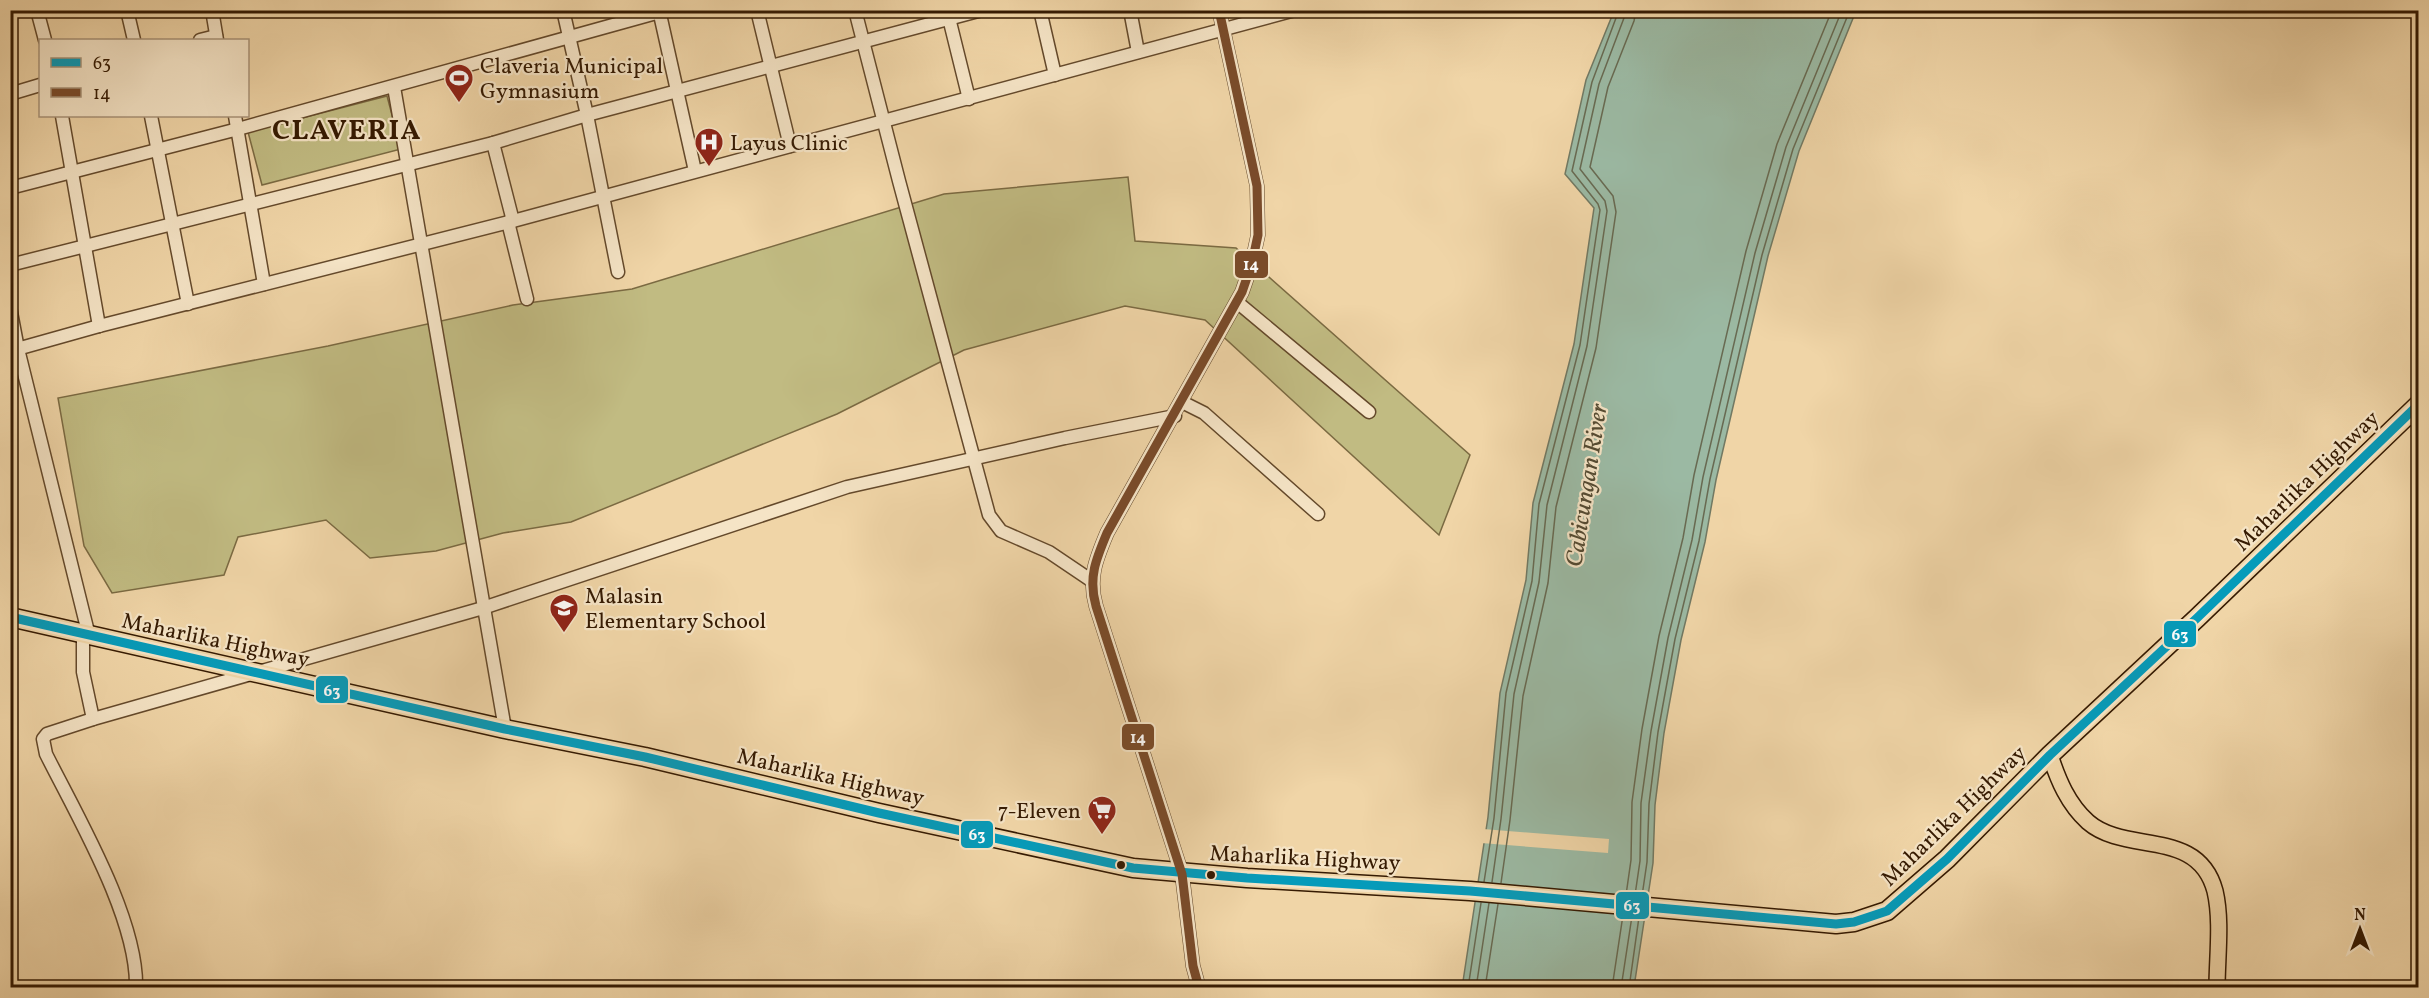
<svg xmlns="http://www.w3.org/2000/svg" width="2429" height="998" font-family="Vollkorn,serif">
<rect width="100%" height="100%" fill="#f0d5a7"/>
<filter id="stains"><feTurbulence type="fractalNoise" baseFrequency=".00333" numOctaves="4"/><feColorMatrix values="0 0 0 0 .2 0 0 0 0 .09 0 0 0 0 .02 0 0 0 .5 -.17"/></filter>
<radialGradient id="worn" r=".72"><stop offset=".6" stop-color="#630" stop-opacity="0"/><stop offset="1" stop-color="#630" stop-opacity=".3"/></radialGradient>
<!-- green -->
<g fill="#c1bb82" stroke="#7b6a42" stroke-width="1.5">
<polygon points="387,96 401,149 262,185 248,132"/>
<polygon points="1128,177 1135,241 1236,248 1470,455 1439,535 1205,320 1125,306 964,350 837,414 571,522 503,533 436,551 370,558 326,520 238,537 224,575 112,593 84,546 58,398 328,346 513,305 632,289 944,194"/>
</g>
<!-- water -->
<polygon fill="#9bb9a3" stroke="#727963" stroke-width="1.5" points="1614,11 1856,11 1799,151 1768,256 1716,480 1705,542 1681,640 1664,733 1655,805 1653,863 1634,987 1462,988 1488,817 1500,693 1526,580 1533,503 1574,344 1594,208 1565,174 1586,80"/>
<!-- pier -->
<polygon fill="#f0d5a7" points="1483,829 1609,839 1608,853 1481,843"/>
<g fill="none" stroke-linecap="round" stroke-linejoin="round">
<!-- shore -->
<g stroke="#686a52" stroke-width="1.5">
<polyline points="1484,882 1494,818 1506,693 1532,581 1539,504 1580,345 1600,210 1598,204 1572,171 1592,82 1619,10"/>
<polyline points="1492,882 1501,819 1514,694 1539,582 1547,505 1587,346 1607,211 1605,201 1580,169 1599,84 1627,10"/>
<polyline points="1501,883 1510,820 1523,696 1548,583 1556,507 1596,348 1616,212 1613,196 1590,167 1608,87 1634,21 1636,10"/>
<polyline points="1626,895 1631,860 1632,802 1642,729 1659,636 1683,538 1694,475 1746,251 1777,144 1832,10"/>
<polyline points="1635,895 1640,861 1641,803 1651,731 1668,638 1692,540 1703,477 1755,253 1786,147 1842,10"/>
<polyline points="1642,896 1647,862 1649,804 1658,732 1675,639 1699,541 1710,479 1762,255 1793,149 1850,10"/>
<polyline points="1468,988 1481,903"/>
<polyline points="1476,988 1489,903"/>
<polyline points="1485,988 1498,904"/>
<polyline points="1612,988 1623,915"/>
<polyline points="1621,988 1632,916"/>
<polyline points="1629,988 1639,917"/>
</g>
<!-- minor casing -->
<g stroke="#64492b" stroke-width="15">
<g id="minor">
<polyline points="37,10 45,40"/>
<polyline points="127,10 134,40"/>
<polyline points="212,10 217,40"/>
<polyline points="563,10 587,115 618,272"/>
<polyline points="659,10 695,171"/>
<polyline points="757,10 790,146"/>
<polyline points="855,10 899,181 989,515 1001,531 1049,552 1092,581"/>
<polyline points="947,10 969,99"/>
<polyline points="1040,10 1055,75"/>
<polyline points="1130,10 1138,52"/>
<polyline points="200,40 216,36"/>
<polyline points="394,87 505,729"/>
<polyline points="10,94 40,85"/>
<polyline points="62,116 99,326"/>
<polyline points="151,116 188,304"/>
<polyline points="235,116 264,284"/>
<polyline points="493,143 513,221"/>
<polyline points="10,188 238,129 667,10"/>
<polyline points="508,222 527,299"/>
<polyline points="10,265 493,143 587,115 982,10"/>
<polyline points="1237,302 1369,412"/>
<polyline points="10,307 18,349 89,636"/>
<polyline points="10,351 99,326 513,221 1295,10"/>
<polyline points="1182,402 1204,413 1318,514"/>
<polyline points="2409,414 2418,424"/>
<polyline points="83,634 83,672 93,719"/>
<path d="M136 988C138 919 77 816 46 754L43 739 47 734 93 719 483 608 847 487 1065 438 1175 416"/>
<path d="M1199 988 1193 966 1182 874 1096 606C1088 578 1096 559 1107 533L1242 292 1252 263 1258 235 1257 186 1219 10"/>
</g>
</g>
<!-- major casing -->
<g stroke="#351a02" stroke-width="18">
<path id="major" d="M2050 755C2058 780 2068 804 2088 822 2126 855 2198 827 2215 891 2222 921 2217 957 2217 988"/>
</g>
<!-- highway casing -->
<g stroke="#351a02" stroke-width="21">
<polyline id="highway" points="10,617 505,729 645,757 879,813 1133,868 1247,878 1470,891 1836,924 1854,922 1887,911 1947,859 2050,755 2197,618 2418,405"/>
</g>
<!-- minor -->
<use href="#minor" stroke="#f5e4c6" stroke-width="12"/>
<!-- major -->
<use href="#major" stroke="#f0d5a7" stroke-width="15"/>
<!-- highway -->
<use href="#highway" stroke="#f0d5a7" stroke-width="18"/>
<!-- bus-1 casing -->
<g stroke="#f5e4c6" stroke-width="14">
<polyline id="bus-1" points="10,617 505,729 645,757 879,813 1133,868 1247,878 1470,891 1836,924 1854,922 1887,911 1947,859 2050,755 2197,618 2418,405"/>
</g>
<!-- bus-2 casing -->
<g stroke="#f5e4c6" stroke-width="14">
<path id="bus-2" d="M1199 988 1193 966 1182 874 1096 606C1088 578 1096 559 1107 533L1242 292 1252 263 1258 235 1257 186 1219 10"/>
</g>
<!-- bus-1 -->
<use href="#bus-1" stroke="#059bba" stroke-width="9"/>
<!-- bus-2 -->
<use href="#bus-2" stroke="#7a4b2a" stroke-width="9"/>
</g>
<!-- icons -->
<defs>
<g id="stadium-pin" transform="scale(1.5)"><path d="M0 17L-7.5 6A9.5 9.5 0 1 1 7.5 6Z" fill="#8f2418" stroke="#f5e4c6"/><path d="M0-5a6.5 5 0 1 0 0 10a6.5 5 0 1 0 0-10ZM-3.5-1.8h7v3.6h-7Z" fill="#fff"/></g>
<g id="hospital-pin" transform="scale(1.5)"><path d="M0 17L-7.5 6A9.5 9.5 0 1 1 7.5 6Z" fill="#8f2418" stroke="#f5e4c6"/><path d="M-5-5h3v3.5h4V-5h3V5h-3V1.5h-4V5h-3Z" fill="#fff"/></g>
<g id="school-pin" transform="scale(1.5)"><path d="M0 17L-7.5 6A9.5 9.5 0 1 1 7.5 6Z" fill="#8f2418" stroke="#f5e4c6"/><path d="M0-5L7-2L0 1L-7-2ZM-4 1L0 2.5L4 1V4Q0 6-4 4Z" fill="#fff"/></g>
<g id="supermarket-pin" transform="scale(1.5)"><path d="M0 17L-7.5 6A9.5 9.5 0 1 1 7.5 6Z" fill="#8f2418" stroke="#f5e4c6"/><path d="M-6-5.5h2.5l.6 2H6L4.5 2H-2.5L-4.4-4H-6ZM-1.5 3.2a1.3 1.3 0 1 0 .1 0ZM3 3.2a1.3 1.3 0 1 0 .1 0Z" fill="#fff"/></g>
</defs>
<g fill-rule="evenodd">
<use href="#stadium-pin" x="459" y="78"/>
<use href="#hospital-pin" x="709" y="142"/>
<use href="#school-pin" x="564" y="608"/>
<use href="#supermarket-pin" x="1102" y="810"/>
</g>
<!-- markers -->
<g fill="#351a02" stroke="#f5e4c6" stroke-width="2">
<circle cx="1121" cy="865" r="5"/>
<circle cx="1211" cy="875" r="5"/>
</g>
<g text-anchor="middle" stroke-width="4.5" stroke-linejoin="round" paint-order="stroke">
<!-- poi labels -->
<g font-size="22" fill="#351a02" stroke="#f5e4c6" text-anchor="start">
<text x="480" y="73">Claveria Municipal<tspan x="480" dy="25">Gymnasium</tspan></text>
<text x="730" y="150">Layus Clinic</text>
<text x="585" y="603">Malasin<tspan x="585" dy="25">Elementary School</tspan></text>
<text x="1081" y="818" text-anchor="end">7-Eleven</text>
</g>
<!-- street labels -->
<g font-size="22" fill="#351a02" stroke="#f5e4c6">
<text transform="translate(2306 480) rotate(-44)" y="8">Maharlika Highway</text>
<text transform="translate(216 639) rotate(12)" y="8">Maharlika Highway</text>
<text transform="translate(831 776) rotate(13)" y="8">Maharlika Highway</text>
<text transform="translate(1953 815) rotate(-44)" y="8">Maharlika Highway</text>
<text transform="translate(1305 857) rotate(3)" y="8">Maharlika Highway</text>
</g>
<!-- water labels -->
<g font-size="24" font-style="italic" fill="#544a32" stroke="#f5e4c6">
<text transform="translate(1586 485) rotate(-81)" y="8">Cabicungan River</text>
</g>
<!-- district labels -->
<g font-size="28" font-weight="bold" letter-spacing="1.5" fill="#351a02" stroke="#f5e4c6">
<text x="347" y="139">CLAVERIA</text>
</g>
</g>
<g stroke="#f5e4c6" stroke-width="2">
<rect x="1234" y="250" width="35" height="29" rx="6" fill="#7a4b2a"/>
<rect x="2163" y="620" width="34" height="28" rx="6" fill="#059bba"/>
<rect x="315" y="675" width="34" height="29" rx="6" fill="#059bba"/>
<rect x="1121" y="723" width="34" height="28" rx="6" fill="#7a4b2a"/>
<rect x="960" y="820" width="34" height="29" rx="6" fill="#059bba"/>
<rect x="1615" y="891" width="35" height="29" rx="6" fill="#059bba"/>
</g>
<g font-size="16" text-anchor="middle" font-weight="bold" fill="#fff">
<text x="1251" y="270">14</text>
<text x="2180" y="640">63</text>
<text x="332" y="696">63</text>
<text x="1138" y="743">14</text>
<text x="977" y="840">63</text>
<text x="1632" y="911">63</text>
</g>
<!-- margin -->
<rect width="2429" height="998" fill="none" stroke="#f0d5a7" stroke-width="36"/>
<rect x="12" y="12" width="2405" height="974" fill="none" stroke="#351a02" stroke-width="3"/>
<rect x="18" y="18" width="2393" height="962" fill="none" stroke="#351a02" stroke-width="1.5"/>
<!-- legend -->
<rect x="39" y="39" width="210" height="78" fill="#f5e4c6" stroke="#a89378" stroke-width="1.5"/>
<rect x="51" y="58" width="30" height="9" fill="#059bba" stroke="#a89378" stroke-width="1.5"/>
<text x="93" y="69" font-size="18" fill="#351a02">63</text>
<rect x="51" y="88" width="30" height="9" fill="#7a4b2a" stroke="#a89378" stroke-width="1.5"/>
<text x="93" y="99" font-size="18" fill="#351a02">14</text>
<!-- north arrow -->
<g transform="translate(2360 929)" stroke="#f5e4c6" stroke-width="4.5" paint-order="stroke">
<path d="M0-4.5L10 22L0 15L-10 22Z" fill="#351a02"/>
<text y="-9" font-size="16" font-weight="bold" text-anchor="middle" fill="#351a02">N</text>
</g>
<rect width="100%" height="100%" filter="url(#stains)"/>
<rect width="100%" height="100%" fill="url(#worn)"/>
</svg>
